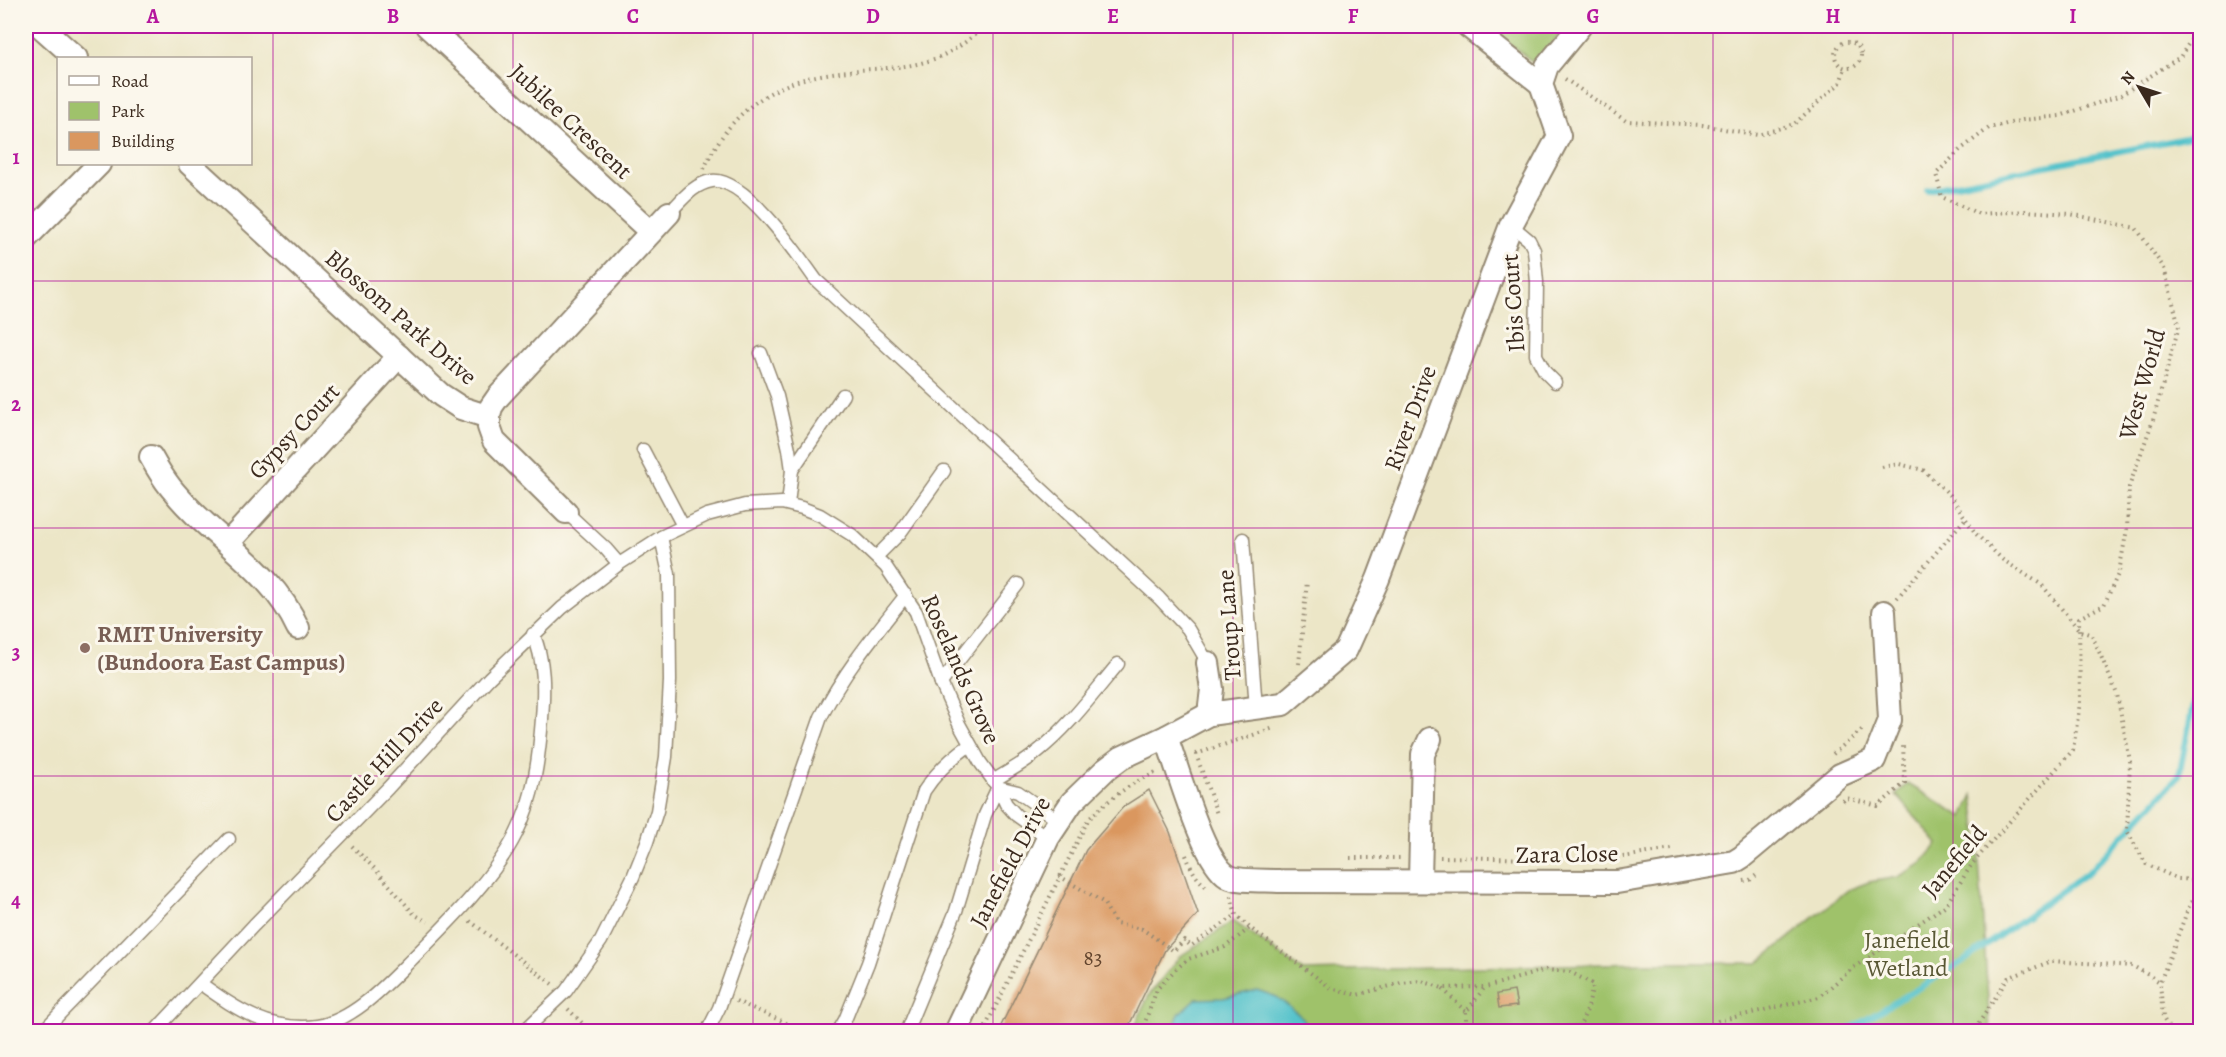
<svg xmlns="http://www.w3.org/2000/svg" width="2226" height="1057" font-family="Alegreya,serif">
<rect width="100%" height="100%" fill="#fbf7ec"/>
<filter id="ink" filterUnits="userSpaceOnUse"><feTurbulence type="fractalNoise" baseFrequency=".0167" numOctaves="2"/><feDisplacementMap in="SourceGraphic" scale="12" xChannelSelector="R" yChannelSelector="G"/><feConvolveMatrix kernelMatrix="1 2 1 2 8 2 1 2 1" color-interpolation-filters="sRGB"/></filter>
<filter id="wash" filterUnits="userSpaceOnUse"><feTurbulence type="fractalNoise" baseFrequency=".008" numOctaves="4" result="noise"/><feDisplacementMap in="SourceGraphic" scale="24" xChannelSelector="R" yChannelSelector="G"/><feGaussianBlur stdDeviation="1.35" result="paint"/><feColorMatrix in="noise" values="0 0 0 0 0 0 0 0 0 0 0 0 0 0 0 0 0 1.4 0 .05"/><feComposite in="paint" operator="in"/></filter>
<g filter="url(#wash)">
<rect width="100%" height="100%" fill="#ece6c7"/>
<!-- green -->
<g fill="#9fc26b" stroke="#6d7644" stroke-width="1.5">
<polygon points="1487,26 1568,26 1534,63"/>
<polygon points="1908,784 1963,817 1973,795 1977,829 1990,1031 1132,1032 1149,995 1179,957 1233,921 1303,971 1647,963 1758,963 1848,890 1869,882 1898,877 1921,864 1938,844 1896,794"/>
</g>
<!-- water -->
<polygon fill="#55c2cb" stroke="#487674" stroke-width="1.5" points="1257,990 1277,997 1303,1018 1306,1031 1172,1031 1179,1014 1196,999 1223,998"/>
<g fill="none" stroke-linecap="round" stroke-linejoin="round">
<!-- stream -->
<g stroke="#55c2cb" stroke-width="6">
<polyline points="1927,190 2200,135"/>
<polyline points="1845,1032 1964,961 2091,870 2179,776 2200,669"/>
</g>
</g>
<g id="blocks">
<!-- building -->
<g fill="#da975f">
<polygon points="1149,790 1170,832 1198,914 1165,950 1126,1032 998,1032 1086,850 1124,806"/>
<polygon points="1514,991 1517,1006 1499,1008 1497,994"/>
</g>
</g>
</g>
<g filter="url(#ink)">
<use href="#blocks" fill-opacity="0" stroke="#948872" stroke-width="1.5"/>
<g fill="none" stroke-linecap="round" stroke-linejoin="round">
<!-- lane casing -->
<g stroke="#948872" stroke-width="15">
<g id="lane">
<path d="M669 213C682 200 693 184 712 181 745 177 799 256 816 280L1159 598 1188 629 1208 663"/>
<polyline points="1511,225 1529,240 1534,250 1537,282 1536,355 1545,372 1555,382"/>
<polyline points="761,353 777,396 789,449 792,470 788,504"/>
<polyline points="643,450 683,526"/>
<polyline points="792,470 843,395"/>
<polyline points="566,512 606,549 619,564"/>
<polyline points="1243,539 1256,708"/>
<polyline points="876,557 900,533 944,471"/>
<polyline points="941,683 1018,584"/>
<path d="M993 781C1007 772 1023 764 1036 753 1067 729 1093 694 1118 664"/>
<polyline points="998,787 1018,792 1059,821"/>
<path d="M201 984C238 1010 269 1032 317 1026 353 1021 387 984 412 959 447 924 494 878 516 834 534 799 539 757 542 719 544 691 545 660 533 634"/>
<polyline points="42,1032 229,839"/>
<polyline points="154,1032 254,925 388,788 489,678 562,608 619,564 661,537 707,515 745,505 782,503 802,508 820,515 852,535 886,567 916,612 941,683 959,724 980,762 998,787 1006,804 1016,815 1048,838"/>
<polyline points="523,1032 566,991 601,941 633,877 647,842 657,811 666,757 670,681 669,574 661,537"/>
<path d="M707 1032 719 1008 821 717C843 673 875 634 906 595"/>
<path d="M838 1032 845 1020 868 963 924 791C937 771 951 758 970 745"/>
<polyline points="906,1032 956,911 985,815 998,787"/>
</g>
</g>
<!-- street casing -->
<g stroke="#948872" stroke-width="26">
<g id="street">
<polyline points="40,26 76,58"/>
<polyline points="427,26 651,232"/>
<polyline points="1468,26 1541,84"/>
<polyline points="1541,84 1547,66 1580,26"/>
<polyline points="190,164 441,395 461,408 489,417 489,427 494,441 566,512"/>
<polyline points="26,238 99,164"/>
<polyline points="489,417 491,407 498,397 669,213"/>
<path d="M151 457C157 468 163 478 171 488 211 538 271 568 298 628"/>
<polyline points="228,543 399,356"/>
<polyline points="1208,663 1212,689 1209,714 1283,704 1346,650 1378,579 1511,225 1559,136 1541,84"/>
<path d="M1166 737C1178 768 1203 862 1228 876 1237 882 1267 880 1279 881L1617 882 1734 862 1742 857 1840 775 1874 760 1890 720 1884 612"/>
<polyline points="1420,880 1423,754 1430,739"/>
<polyline points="956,1032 1048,838 1072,802 1105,770 1121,758 1166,737 1209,714"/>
</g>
</g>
<!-- path -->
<g stroke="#948872" stroke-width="4" stroke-dasharray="1.5 4.5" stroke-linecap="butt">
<circle cx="1848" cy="55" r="13"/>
<polyline points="1565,79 1626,121 1702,125 1758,135 1794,124 1840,83 1845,68"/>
<path d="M704 169C726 118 766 85 821 75 887 62 929 80 984 26"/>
<polyline points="1882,467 1899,464 1923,470 1950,495 1976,534 2003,560 2042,585 2080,631 2092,635 2117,694 2130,761 2127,831 2146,864 2178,879 2199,880 2200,877"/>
<polyline points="1897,598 1965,519"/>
<polyline points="1299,664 1307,581"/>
<polyline points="1196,754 1217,814"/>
<polyline points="1196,754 1274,728"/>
<polyline points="1833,754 1864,728"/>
<polyline points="1843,801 1846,798 1878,806 1905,783 1903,746"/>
<polyline points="352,846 377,871 414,914 428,922"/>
<path d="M1186 855C1191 869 1196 879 1208 888"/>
<polyline points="1440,857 1544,859"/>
<polyline points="1350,858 1403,858"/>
<polyline points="1605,860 1672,849"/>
<polyline points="1059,876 1103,902 1116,924 1142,929 1174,951 1184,940 1191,946 1236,915"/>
<polyline points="1744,881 1750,880 1758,874"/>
<polyline points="1231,896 1236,915 1250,928 1331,988 1357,995 1401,983 1422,981 1442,988 1486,987 1546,970 1570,972 1593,984 1588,1008 1577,1032"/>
<polyline points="470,921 552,984"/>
<polyline points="1443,989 1466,1012 1485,987"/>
<polyline points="736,1001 807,1032"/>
<polyline points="568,1009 591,1032"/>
<polyline points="1466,1012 1466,1032"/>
<path d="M983 1032 1088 820C1109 799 1129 784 1156 772"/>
<polyline points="1144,1032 1144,1025 1157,989 1175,970 1188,959 1225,947 1250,928"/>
<polyline points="1703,1032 1718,1021 1819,997 1853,968 1946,905 1972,864 2073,750 2080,703 2079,618 2104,605 2119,572 2127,529 2129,487 2153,420 2179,326 2164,268 2136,228 2070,214 2026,211 1979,214 1942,197 1936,174 1960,150 1989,128 2023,120 2060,116 2121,95 2180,57 2200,26"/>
<polyline points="1963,1032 1977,1026 2008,978 2052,961 2133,966 2160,982"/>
<polyline points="2171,1032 2163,1018 2160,982 2190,904 2200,894"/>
</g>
<!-- lane -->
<use href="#lane" stroke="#fff" stroke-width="12"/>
<!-- street -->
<use href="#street" stroke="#fff" stroke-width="22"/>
</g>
</g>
<!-- grid -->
<path fill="none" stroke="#b5179e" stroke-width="1.5" stroke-opacity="0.55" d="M273 26V1032M513 26V1032M753 26V1032M993 26V1032M1233 26V1032M1473 26V1032M1713 26V1032M1953 26V1032M26 281H2200M26 528H2200M26 776H2200"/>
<!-- markers -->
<circle fill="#8d6e63" stroke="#fbf7ec" stroke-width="2" cx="85" cy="648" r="6"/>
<g text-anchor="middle" stroke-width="6" stroke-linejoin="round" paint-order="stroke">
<!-- number labels -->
<g font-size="21" fill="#63452e">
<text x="1093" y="965">83</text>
</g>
<!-- street labels -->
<g font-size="24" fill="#3b2a1e" stroke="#fbf7ec">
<text transform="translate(571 121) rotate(43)" y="8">Jubilee Crescent</text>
<text transform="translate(1513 303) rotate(-94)" y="8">Ibis Court</text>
<text transform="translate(401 317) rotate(41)" y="8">Blossom Park Drive</text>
<text transform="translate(2142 384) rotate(-74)" y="8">West World</text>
<text transform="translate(1410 418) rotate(-70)" y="8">River Drive</text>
<text transform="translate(294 431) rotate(-47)" y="8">Gypsy Court</text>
<text transform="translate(1229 625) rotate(-94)" y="8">Troup Lane</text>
<text transform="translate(961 669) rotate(66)" y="8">Roselands Grove</text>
<text transform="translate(384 760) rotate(-47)" y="8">Castle Hill Drive</text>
<text transform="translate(1567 854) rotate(-1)" y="8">Zara Close</text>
<text transform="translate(1954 861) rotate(-50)" y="8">Janefield</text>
<text transform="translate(1010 862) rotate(-62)" y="8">Janefield Drive</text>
</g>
<!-- education labels -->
<g font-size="24" font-weight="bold" fill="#785e54" stroke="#fbf7ec" text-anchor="start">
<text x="97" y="642">RMIT University<tspan x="97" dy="28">(Bundoora East Campus)</tspan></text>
</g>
<!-- park labels -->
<g font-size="24" fill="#595835" stroke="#fbf7ec">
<text x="1907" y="948">Janefield<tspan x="1907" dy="28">Wetland</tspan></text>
</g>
</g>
<!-- margin -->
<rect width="2226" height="1057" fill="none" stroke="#fbf7ec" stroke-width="66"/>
<!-- legend -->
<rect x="57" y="57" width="195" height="108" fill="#fbf7ec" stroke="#aea59a" stroke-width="1.5"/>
<rect x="69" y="76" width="30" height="9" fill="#ffffff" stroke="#aea59a" stroke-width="1.5"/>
<text x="111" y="87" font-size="18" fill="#3b2a1e">Road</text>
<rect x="69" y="102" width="30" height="18" fill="#9fc26b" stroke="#aea59a" stroke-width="1.5"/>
<text x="111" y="117" font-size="18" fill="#3b2a1e">Park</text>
<rect x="69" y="132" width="30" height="18" fill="#da975f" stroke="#aea59a" stroke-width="1.5"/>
<text x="111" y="147" font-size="18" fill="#3b2a1e">Building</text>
<!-- north arrow -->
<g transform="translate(2139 87) rotate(309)" stroke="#fbf7ec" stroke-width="4.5" paint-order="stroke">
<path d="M0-4.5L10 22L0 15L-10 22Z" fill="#3b2a1e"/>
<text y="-9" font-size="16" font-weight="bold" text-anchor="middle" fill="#3b2a1e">N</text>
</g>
<rect x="33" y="33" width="2160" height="991" fill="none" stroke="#b5179e" stroke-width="2"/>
<g font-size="20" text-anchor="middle" font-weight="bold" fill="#b5179e">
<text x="153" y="23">A</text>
<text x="393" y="23">B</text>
<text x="633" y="23">C</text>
<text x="873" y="23">D</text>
<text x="1113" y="23">E</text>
<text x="1353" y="23">F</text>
<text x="1593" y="23">G</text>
<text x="1833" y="23">H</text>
<text x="2073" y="23">I</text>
<text x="16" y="164">1</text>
<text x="16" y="411">2</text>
<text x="16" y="659">3</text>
<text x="16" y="907">4</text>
</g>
</svg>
